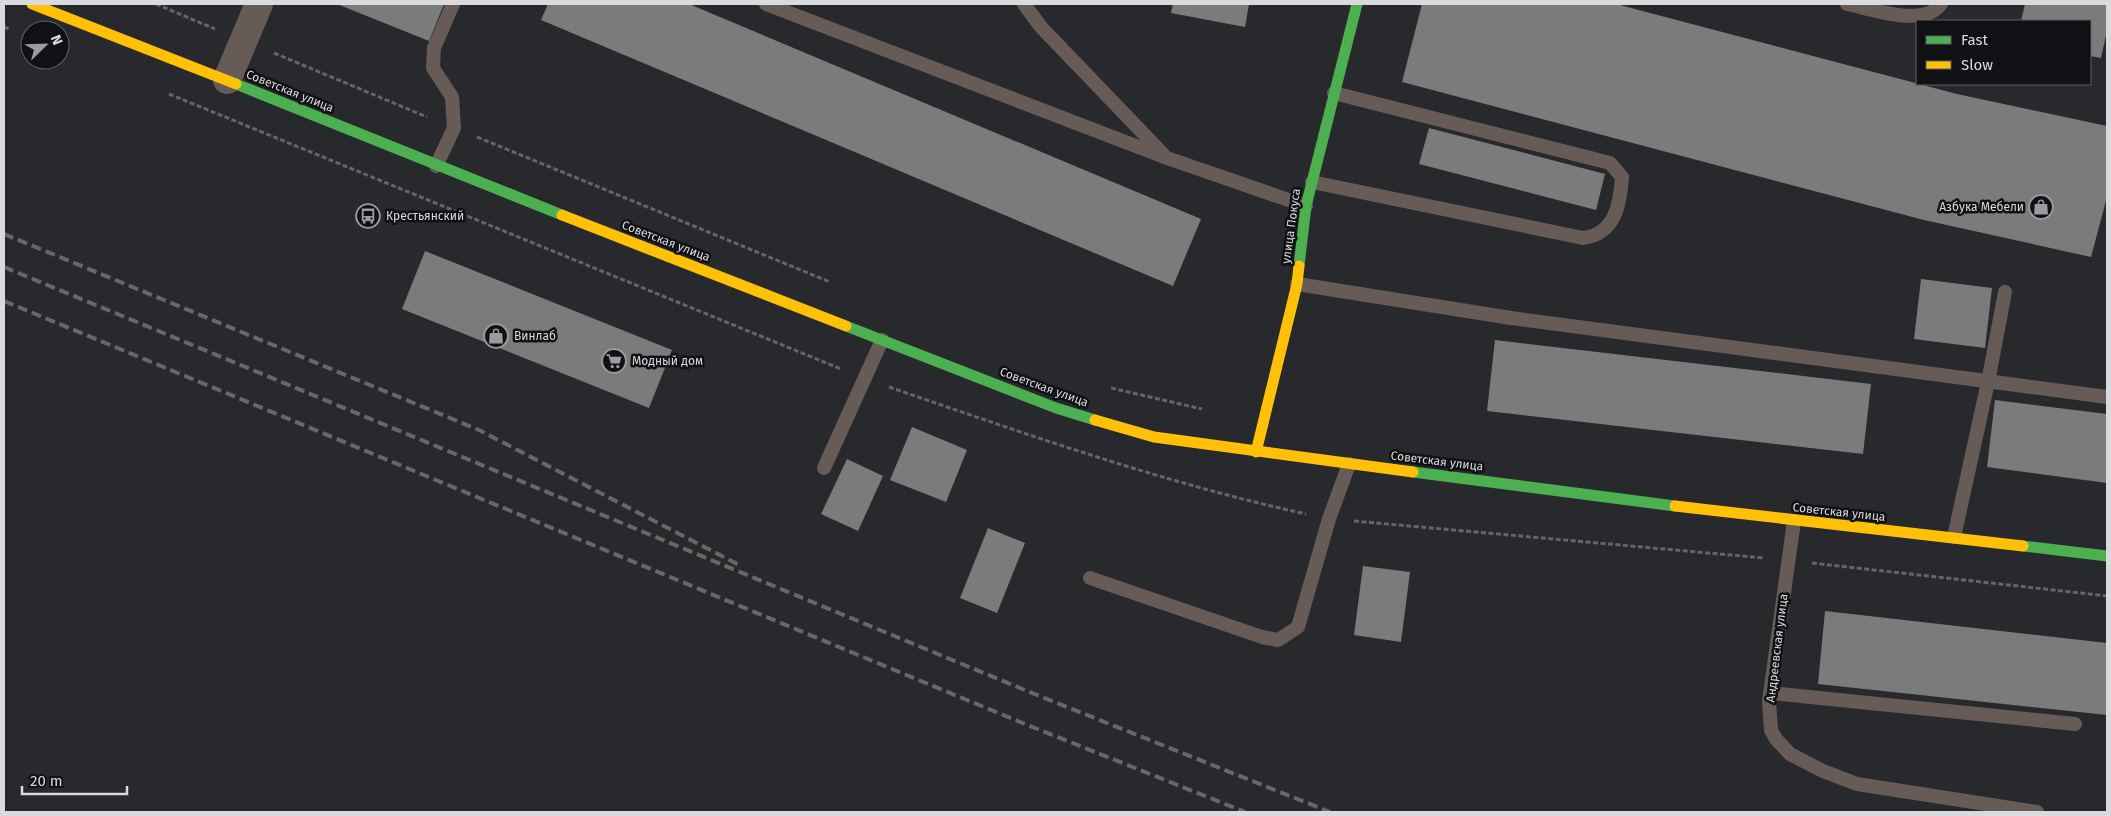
<svg xmlns="http://www.w3.org/2000/svg" width="2111" height="816" font-family="'Fira Sans',sans-serif">
<rect width="100%" height="100%" fill="#28292d"/>
<!-- building -->
<g fill="#7c7b7c">
<polygon points="337,4 444,4 429,41"/>
<polygon points="548,4 689,4 1201,219 1173,286 541,20"/>
<polygon points="1173,4 1249,4 1245,27 1171,13"/>
<polygon points="1422,4 1616,4 1957,94 2107,126 2107,197 2091,257 1924,220 1402,82"/>
<polygon points="2025,4 2107,4 2107,31 2101,58 2090,56 2090,21 2021,21"/>
<polygon points="1429,128 1605,174 1596,210 1419,164"/>
<polygon points="425,251 672,350 649,408 402,309"/>
<polygon points="1921,279 1992,288 1985,348 1914,339"/>
<polygon points="1495,340 1871,384 1863,454 1487,411"/>
<polygon points="1995,400 2107,414 2107,483 1987,467"/>
<polygon points="912,427 967,450 946,502 890,480"/>
<polygon points="847,459 883,476 858,531 821,514"/>
<polygon points="988,528 1025,543 997,613 960,598"/>
<polygon points="1363,566 1410,572 1401,642 1354,635"/>
<polygon points="1825,611 2107,643 2107,715 1818,684"/>
</g>
<g fill="none" stroke-linecap="round" stroke-linejoin="round">
<!-- path -->
<g stroke="#696361" stroke-width="3" stroke-dasharray="5 2.5" stroke-linecap="butt">
<polyline points="156,4 215,29"/>
<polyline points="4,27 11,30"/>
<polyline points="274,53 427,117"/>
<polyline points="169,94 841,369"/>
<polyline points="477,137 830,282"/>
<path d="M889 387C1026 434 1164 483 1306 514"/>
<polyline points="1111,388 1202,409"/>
<polyline points="1354,521 1764,558"/>
<polyline points="1812,563 2107,596"/>
</g>
<!-- lane -->
<g stroke="#675b58" stroke-width="14">
<polyline points="766,4 1167,158 1306,206"/>
<polyline points="1024,4 1041,27 1163,154"/>
<path d="M1847 4C1872 9 1924 28 1941 4"/>
<polyline points="436,166 454,128 452,97 433,68 434,48 453,4"/>
<path d="M1312 182 1583 238C1615 234 1620 205 1622 177L1610 163 1334 93"/>
<polyline points="1297,284 1511,318 2107,397"/>
<polyline points="824,468 882,340"/>
<polyline points="1794,521 1769,701 1771,730 1776,739 1790,754 1823,771 1857,784 2037,812"/>
<polyline points="1954,537 1988,382 2005,292"/>
<polyline points="1090,578 1262,637 1278,640 1298,627 1329,519 1349,464"/>
<polyline points="1771,693 2075,724"/>
</g>
<!-- street -->
<polyline stroke="#675b58" stroke-width="28" points="227,80 259,4"/>
<!-- fast -->
<g stroke="#4caf50" stroke-width="11">
<polyline points="236,84 562,215"/>
<polyline points="1299,266 1306,206 1357,4"/>
<polyline points="846,326 1056,408 1095,420"/>
<polyline points="1413,472 1675,506"/>
<polyline points="2023,546 2107,556"/>
</g>
<!-- slow -->
<g stroke="#ffc107" stroke-width="11">
<polyline points="32,4 236,84"/>
<polyline points="562,215 846,326"/>
<polyline points="1095,420 1154,437 1413,472"/>
<polyline points="1256,452 1297,284 1299,266"/>
<polyline points="1675,506 2023,546"/>
</g>
<!-- rail -->
<g stroke="#6c6565" stroke-width="4" stroke-dasharray="10 5" stroke-linecap="butt">
<polyline points="4,234 479,430 741,566"/>
<polyline points="4,267 1032,693 1330,812"/>
<polyline points="4,301 1020,722 1245,812"/>
</g>
</g>
<!-- icons -->
<defs>
<g id="shop-ring" transform="scale(1.25)"><circle r="9.5" fill="#101114" stroke="#9a9ca0" stroke-width="1.5"/><path d="M-5-2.5h2.3a2.7 3.5 0 0 1 5.4 0H5L5.5 6h-11ZM-1.5-2.5h3a1.5 2.3 0 0 0-3 0Z" fill="#9a9ca0"/></g>
<g id="bus-ring" transform="scale(1.25)"><circle r="9.5" fill="#101114" stroke="#9a9ca0" stroke-width="1.5"/><path d="M-5-6H5V4H4V6H2V4H-2V6H-4V4H-5ZM-3.5-4V0h7V-4ZM-3.5 1.2v1.5H-2V1.2ZM2 1.2v1.5H3.5V1.2Z" fill="#9a9ca0"/></g>
<g id="supermarket-ring" transform="scale(1.25)"><circle r="9.5" fill="#101114" stroke="#9a9ca0" stroke-width="1.5"/><path d="M-6-5.5h2.5l.6 2H6L4.5 2H-2.5L-4.4-4H-6ZM-1.5 3.2a1.3 1.3 0 1 0 .1 0ZM3 3.2a1.3 1.3 0 1 0 .1 0Z" fill="#9a9ca0"/></g>
</defs>
<g fill-rule="evenodd">
<use href="#shop-ring" x="2041" y="207"/>
<use href="#bus-ring" x="368" y="216"/>
<use href="#shop-ring" x="496" y="336"/>
<use href="#supermarket-ring" x="614" y="361"/>
</g>
<g text-anchor="middle" stroke-width="5" stroke-linejoin="round" paint-order="stroke">
<!-- street labels -->
<g font-size="12" fill="#d8dade" stroke="#101114">
<text transform="translate(290 91) rotate(22)" y="4">Советская улица</text>
<text transform="translate(1291 226) rotate(-82)" y="4">улица Покуса</text>
<text transform="translate(666 241) rotate(21)" y="4">Советская улица</text>
<text transform="translate(1044 387) rotate(20)" y="4">Советская улица</text>
<text transform="translate(1437 461) rotate(7)" y="4">Советская улица</text>
<text transform="translate(1839 512) rotate(6)" y="4">Советская улица</text>
<text transform="translate(1777 648) rotate(-83)" y="4">Андреевская улица</text>
</g>
<!-- poi labels -->
<g font-size="12" fill="#d8dade" stroke="#101114" text-anchor="start">
<text x="2024" y="211" text-anchor="end">Азбука Мебели</text>
<text x="386" y="220">Крестьянский</text>
<text x="514" y="340">Винлаб</text>
<text x="632" y="365">Модный дом</text>
</g>
</g>
<!-- border -->
<rect width="2111" height="816" fill="none" stroke="#d8dade" stroke-width="10"/>
<!-- legend -->
<rect x="1916" y="20" width="175" height="65" fill="#101114" stroke="#606165"/>
<rect x="1926" y="36" width="25" height="8" fill="#4caf50" stroke="#606165"/>
<text x="1961" y="45" font-size="15" fill="#d8dade">Fast</text>
<rect x="1926" y="61" width="25" height="8" fill="#ffc107" stroke="#606165"/>
<text x="1961" y="70" font-size="15" fill="#d8dade">Slow</text>
<!-- north arrow -->
<g transform="translate(45 45) rotate(67)"><circle r="24" fill="#101114" stroke="#606165"/>
<path d="M0-4L9 19L0 12L-9 19Z" fill="#9a9ca0"/>
<text y="-8" font-size="14" font-weight="bold" text-anchor="middle" fill="#d8dade">N</text>
</g>
<!-- scale -->
<path d="M22 786v8h105v-8" fill="none" stroke="#d8dade" stroke-width="2.5"/>
<text x="30" y="786" font-size="15" fill="#d8dade" stroke="#101114" stroke-width="4" paint-order="stroke">20 m</text>
</svg>
